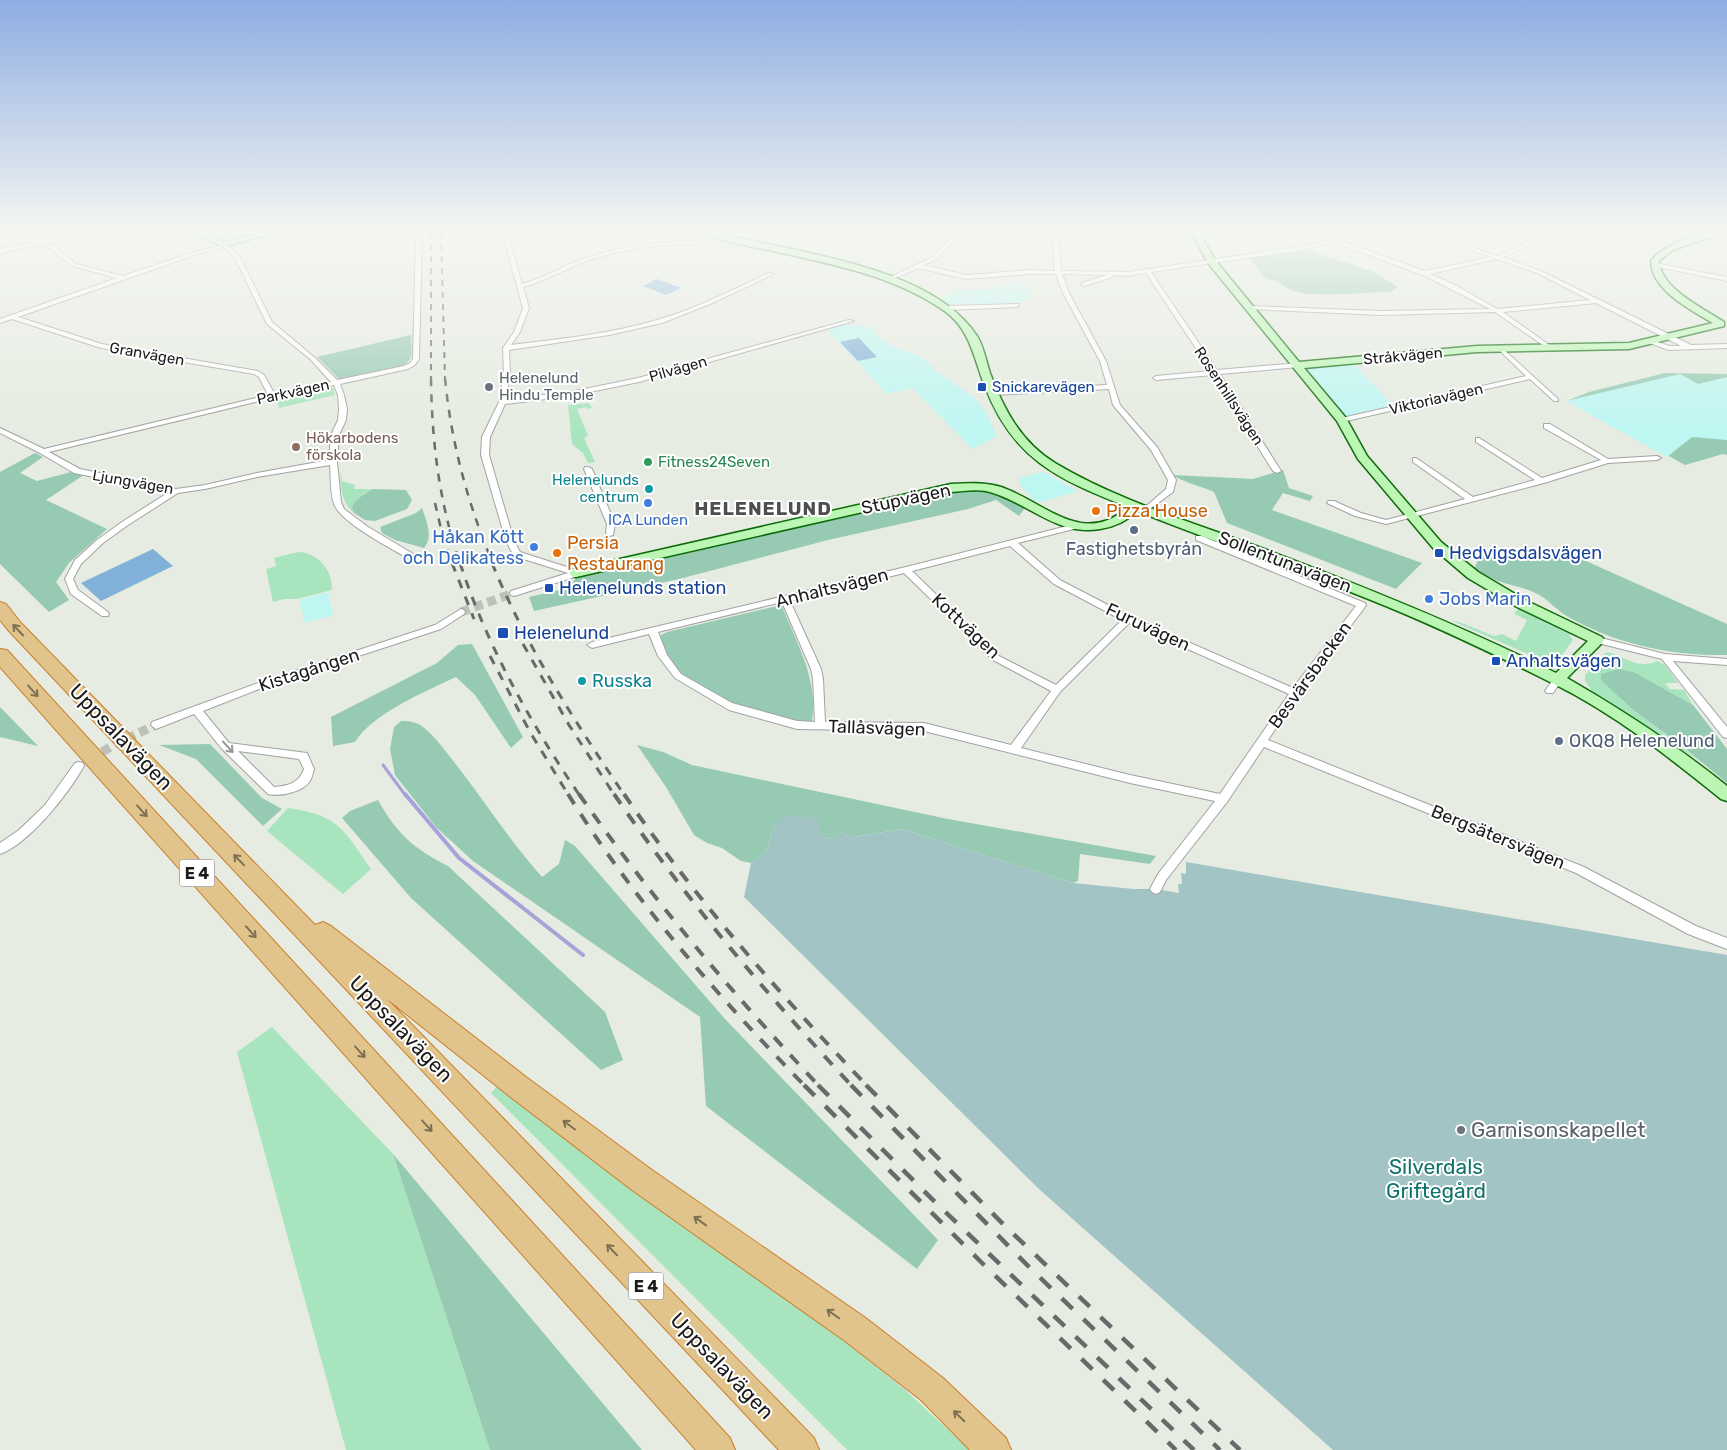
<svg xmlns="http://www.w3.org/2000/svg" width="1727" height="1450" font-family="Rubik,sans-serif">
<rect width="100%" height="100%" fill="#e6ece1"/>
<!-- grass -->
<g fill="#a8e5be">
<polygon points="328,386 333,388 335,395 279,408 277,397"/>
<polygon points="589,403 592,408 587,409 587,407 577,409 588,436 584,438 595,462 588,463 583,453 572,444 568,405"/>
<path d="M340 471 342 481 355 485 354 489H373L363 494 353 507 354 513C341 502 341 487 340 471Z"/>
<path d="M298 552C318 553 333 570 332 590L297 599H284L273 602 266 569 276 566 274 558Z"/>
<polygon points="1518,609 1569,634 1573,640 1562,655 1555,660 1539,659 1450,620 1462,623 1494,636 1502,634 1516,641 1527,620 1514,614"/>
<path d="M1607 652C1628 657 1636 670 1657 661L1665 665 1678 683H1665L1670 689 1684 690 1693 705 1634 672 1619 669 1621 699 1632 709 1704 764 1592 691 1585 681V675L1602 656Z"/>
<path d="M288 808C339 815 344 830 371 869L343 894 267 831Z"/>
<polygon points="272,1027 393,1154 490,1450 346,1450 237,1052"/>
<polygon points="499,1084 839,1337 903,1388 970,1450 847,1450 491,1093"/>
</g>
<!-- forest -->
<g fill="#97cab3">
<path d="M1308 250 1374 272 1398 287 1391 292C1368 292 1313 298 1294 291 1281 287 1284 281 1266 279L1248 257Z"/>
<path d="M411 335C411 342 413 353 410 359 405 371 352 377 339 379L317 357Z"/>
<polygon points="1665,373 1727,374 1727,455 1723,454 1685,465 1569,400 1589,392"/>
<polygon points="35,453 43,457 20,473 37,481 75,471 84,475 46,500 107,529 69,563 56,582 69,600 49,612 0,564 0,472"/>
<path d="M1283 470 1289 488 1313 496 1310 501 1283 493 1272 510 1422 563 1396 589 1227 523 1214 492C1206 488 1177 480 1173 475L1253 479Z"/>
<path d="M373 489 406 490 412 500 407 509 375 521 365 520 354 513 352 507C357 498 364 494 373 489Z"/>
<polygon points="954,489 995,493 1025,508 1019,516 996,500 968,509 828,540 679,579 534,611 529,597 568,588 578,576"/>
<path d="M422 508C426 520 434 537 424 548L395 540 382 533 380 527 416 513Z"/>
<path d="M1480 556 1577 557 1727 624V655C1671 656 1614 644 1565 615 1557 610 1550 602 1541 596 1528 588 1513 586 1498 581 1490 578 1482 573 1474 569Z"/>
<path d="M777 606H782L784 611C799 648 818 680 812 722 763 721 700 700 670 660 665 653 659 644 661 635L667 632Z"/>
<path d="M472 644 523 737 511 748 475 695 456 677C426 691 372 714 355 742L333 746 331 717 437 663 458 645Z"/>
<polygon points="1619,669 1634,672 1693,705 1727,749 1727,783 1687,750 1632,709 1601,680 1601,674"/>
<polygon points="0,707 38,746 0,737"/>
<path d="M401 721C409 721 417 722 423 727 437 738 449 756 461 771 488 806 512 844 542 877L559 864 565 840 575 846 725 1019 938 1240 917 1269 706 1106 700 1017 473 861 436 827 395 775 390 749 394 727Z"/>
<polygon points="210,744 262,798 282,809 263,826 196,759 159,745"/>
<polygon points="637,745 663,752 692,765 948,819 1156,856 1150,864 1080,854 1078,881 1073,883 902,829 854,837 841,832 834,839 822,837 819,831 773,827 768,848 758,859 751,863 741,861 722,848 707,843 694,835 666,787"/>
<path d="M378 800C397 834 413 848 448 866L605 1012 623 1060 601 1070 411 898 342 818 350 811Z"/>
<polygon points="393,1154 642,1450 490,1450"/>
</g>
<!-- cemetery -->
<polygon fill="#a3c4c4" points="804,816 820,820 819,831 822,837 833,839 841,832 855,837 902,829 1073,883 1133,889 1156,889 1179,893 1178,884 1182,884 1181,873 1186,874 1186,862 1727,955 1727,1450 1333,1450 1040,1190 744,897 751,863 758,859 768,848 773,827 783,817"/>
<!-- park -->
<g fill="#bef6f2">
<path d="M1023 283 1024 284 992 295 1027 287 1030 295 1027 299 1019 303 964 306 962 304 981 298C967 301 954 309 941 300L958 290 999 289 996 286Z"/>
<polygon points="839,324 870,327 877,336 891,345 923,358 936,371 976,399 987,414 997,436 973,449 914,390 911,388 887,394 826,329"/>
<polygon points="1353,364 1393,405 1346,417 1306,367"/>
<polygon points="1680,374 1698,384 1727,377 1727,440 1692,437 1667,457 1566,401"/>
<polygon points="1043,472 1078,491 1042,502 1035,501 1019,484 1019,478"/>
<polygon points="328,592 333,615 305,623 300,600"/>
</g>
<!-- pitch -->
<g fill="#81b1d9">
<polygon points="657,279 681,288 666,295 643,286"/>
<polygon points="859,338 877,357 858,361 840,342"/>
<polygon points="153,549 173,566 101,601 81,583"/>
</g>
<g fill="none" stroke-linecap="round" stroke-linejoin="round">
<!-- stream-far1 -->
<polyline stroke="#a7a3d9" stroke-width="3" points="383,765 406,796"/>
<!-- stream -->
<polyline stroke="#a7a3d9" stroke-width="4" points="405,794 459,858 583,955"/>
<!-- street-tunnel -->
<g stroke="#bdc2b9" stroke-width="9" stroke-dasharray="9 5" stroke-linecap="butt">
<polyline points="461,612 514,593"/>
<polyline points="90,759 117,743 156,725"/>
</g>
<!-- street casing -->
<g stroke="#a2a2a2" stroke-width="2">
<g id="street">
<path d="M11 232H19L42 241 87 232H98L47 243 54 246 76 264 123 276 188 254 226 244 240 257 272 322 314 357 337 380 404 366 410 363 413 359 416 232H422L419 359 415 365 408 369 340 384 344 395 347 409 346 420 339 435 337 462 341 502 344 509 368 527 415 555V559H409C391 548 341 523 334 504 330 493 331 477 330 465L257 477 205 489 178 493 128 525 103 543 81 564 73 579 78 590 108 612 109 614 108 616H102L71 594 65 579 75 560 97 540 122 522 169 492 74 473 40 453 0 433V428L44 449 268 395 259 377 254 374 101 348 12 319 0 323V319L117 278 72 266 50 248 41 244 0 253V249L35 242ZM223 247 235 258 267 324 310 359 331 382 274 393 264 375 258 371 102 344 18 317 192 256ZM334 385 338 395 339 409 338 420 331 435 329 460 257 473 205 485 176 489 80 469 49 452 272 398Z"/>
<path d="M502 232H508L509 238 540 232H551L510 241 522 284C544 278 562 266 583 259 622 245 664 241 705 240L708 242 705 244C666 244 625 247 587 261 565 269 546 281 523 287L529 308 520 332 511 345C560 339 610 334 657 320 696 309 732 290 769 273L774 274 710 304 662 323 609 335 509 350 510 374 506 399 570 392 638 378 849 320 854 321 639 382 570 396 505 404 490 437 489 455 514 541 520 552 579 571 580 573 578 576 514 596 511 595 510 593 511 591 568 573 514 556 506 541 481 455 482 437 499 402 504 374 503 348 514 332 523 308Z"/>
<path d="M956 232H962L937 259 923 265 966 275 1030 270 1055 271 1052 232H1058L1061 271 1128 272 1303 246 1329 240 1307 232H1315L1334 238 1344 232H1351L1339 240 1425 271 1491 257 1421 232H1429L1497 256 1551 232H1559L1503 257 1541 271 1691 345 1727 344V348L1669 350 1649 343V341L1651 340 1670 346H1681L1596 303 1503 312 1552 347V349L1550 350 1495 312 1381 315 1249 309 1248 308 1251 306 1381 311 1490 309 1427 277 1334 242 1303 250 1151 272 1217 370 1299 363 1302 365 1299 367 1220 374 1281 471 1277 473 1273 471 1213 375 1156 380 1153 378 1156 376 1211 371 1146 273 1128 276 1114 275 1113 277 1084 286 1082 285V283L1107 275 1062 274 1069 293 1106 361 1120 405 1157 447 1176 480 1173 492 1147 511 1143 509 1166 489 1168 480 1151 450 1113 405 1109 389 993 395 990 393 993 391 1107 385 1100 361 1063 293 1056 274H1030L966 279 918 268 893 279 888 278 933 257ZM1497 259 1537 273 1590 300 1497 309 1455 285 1430 274Z"/>
<polygon points="1707,233 1727,240 1727,244 1705,236 1704,235"/>
<polygon points="1655,263 1727,277 1727,281 1653,266 1652,265"/>
<polygon points="1019,304 1019,306 1017,307 947,310 944,308 947,306"/>
<polygon points="1502,348 1558,399 1558,401 1554,401 1530,379 1342,422 1338,420 1342,418 1526,376 1500,351 1500,349"/>
<polygon points="1544,424 1550,424 1608,459 1657,456 1661,458 1657,460 1608,463 1544,483 1386,524 1355,516 1327,503 1328,501 1334,501 1361,513 1386,520 1465,499 1413,462 1413,458 1416,458 1473,497 1535,480 1476,442 1476,438 1479,438 1542,478 1601,460 1544,428"/>
<polygon points="585,467 588,467 592,469 615,524 613,535 610,536 606,533 607,524 584,469"/>
<path d="M1071 525 1075 527 1074 529 1018 543 1060 580 1131 617 1293 688 1356 606 1196 540V536H1202L1365 603 1366 605 1365 607 1298 695 1268 740 1584 867 1696 926 1727 938V949L1688 934 1576 873 1264 747 1227 802 1166 880 1160 892 1156 894 1152 892 1150 889 1158 874 1215 801 1130 783 924 731 797 729 729 710 675 678 658 656 649 634 592 648 587 645 592 642 906 567ZM1010 546 1054 584 1122 620 1056 685 999 656 912 571ZM904 573 993 660 1051 691 1011 745 924 723 825 722 823 679 821 669 790 601ZM782 602 811 669 813 679 815 722 797 721 732 703 681 674 667 655 658 632ZM1129 623 1289 694 1220 794 1130 775 1021 748 1060 692Z"/>
<path d="M461 609 464 610 465 612 464 614 441 629 267 686 203 711 229 743 307 753 314 769C313 773 312 777 310 781 303 792 280 797 268 794L222 749 194 714 156 729 151 725 152 722 261 682 435 625ZM238 751 299 759 304 769C299 783 288 786 274 787Z"/>
<polygon points="1597,637 1665,654 1727,659 1727,665 1673,661 1727,727 1727,738 1723,737 1662,659 1594,642 1592,640 1594,638"/>
<polygon points="1557,677 1562,680 1553,693 1547,693 1545,691 1554,678"/>
<path d="M79 762 83 763 84 766C69 793 29 844 0 854V843L19 830 45 805 75 763Z"/>
</g>
</g>
<!-- secondary casing -->
<g stroke="#0e6b09" stroke-width="3">
<g id="secondary">
<polygon points="190,232 201,232 225,242 263,232 276,232 224,247"/>
<path d="M704 232H717C794 254 930 264 977 336 984 347 986 361 990 373 1004 410 1021 442 1055 463 1117 500 1188 521 1256 546 1358 584 1458 624 1556 673L1588 641 1517 607 1468 578 1433 548 1358 459 1337 421 1208 263 1191 232H1199L1215 260 1299 362 1477 346 1629 343 1713 323C1691 310 1651 290 1651 261 1660 248 1694 232 1710 233V237L1673 250 1659 261C1660 288 1704 309 1724 322V326L1629 349 1477 352 1304 368 1346 418 1367 456 1441 542 1478 572 1527 601 1602 637 1604 640 1602 643 1567 678C1624 711 1676 745 1727 786V801L1721 799C1670 758 1616 715 1556 685 1496 655 1434 625 1371 600 1294 569 1215 542 1137 511 1127 521 1114 527 1100 529 1058 536 1031 505 993 493 980 488 965 491 951 492L576 577 571 576 570 573 571 570 576 569 951 484C968 483 985 482 1001 487 1045 502 1082 548 1128 507 1057 479 1012 459 984 384 974 358 970 330 946 312 894 275 830 264 769 250 753 247 715 241 704 232Z"/>
</g>
</g>
<!-- highway casing -->
<g stroke="#cd7d2b" stroke-width="2">
<g id="highway">
<polygon points="0,602 6,604 21,623 315,925 323,922 331,926 526,1077 652,1170 867,1319 943,1378 1006,1438 1011,1450 970,1450 921,1400 845,1341 632,1190 508,1095 386,998 814,1438 819,1450 779,1450 9,631 0,620"/>
<polygon points="0,649 7,650 730,1438 735,1450 696,1450 0,667"/>
</g>
</g>
<!-- street -->
<use href="#street" fill="#fff" fill-rule="evenodd"/>
<!-- secondary -->
<use href="#secondary" fill="#bcf6b5" fill-rule="evenodd"/>
<!-- highway -->
<use href="#highway" fill="#e1c48b" fill-rule="evenodd"/>
<!-- rail-far4 -->
<g stroke="#696969" stroke-width="2" stroke-dasharray="6 6" stroke-linecap="butt">
<polyline points="431,232 431,380"/>
<polyline points="441,232 445,380"/>
</g>
<!-- rail-far3 -->
<g stroke="#696969" stroke-width="2.5" stroke-dasharray="8 8" stroke-linecap="butt">
<path d="M431 378C432 444 439 501 460 564"/>
<path d="M445 378C451 443 468 504 493 564"/>
<polyline points="435,503 444,542 453,564"/>
</g>
<!-- rail-far2 -->
<g stroke="#696969" stroke-width="3" stroke-dasharray="9 9" stroke-linecap="butt">
<polyline points="452,563 474,619"/>
<path d="M460 563C487 646 531 724 580 796"/>
<path d="M492 563C526 646 575 722 625 796"/>
<polyline points="523,644 569,725 615,796"/>
<polyline points="490,656 530,732 569,796"/>
</g>
<!-- rail-far1 -->
<g stroke="#696969" stroke-width="4" stroke-dasharray="12 12" stroke-linecap="butt">
<path d="M568 794C632 898 720 999 805 1086"/>
<path d="M579 794C652 899 733 994 819 1086"/>
<path d="M614 794C685 898 767 995 852 1086"/>
<path d="M624 794C695 899 780 994 867 1086"/>
</g>
<!-- rail -->
<g stroke="#696969" stroke-width="4.5" stroke-dasharray="15 15" stroke-linecap="butt">
<polyline points="804,1085 981,1262 1176,1450"/>
<polyline points="818,1085 935,1202 1194,1450"/>
<polyline points="851,1085 1031,1269 1220,1450"/>
<polyline points="866,1085 1004,1225 1240,1450"/>
</g>
</g>
<!-- one-way arrows -->
<defs><path id="oneway-shaft" d="M-6 0H5M1.5-3L5.5 0L1.5 3" fill="none" stroke-width="1.6" stroke-linecap="round" stroke-linejoin="round" transform="scale(1.25)"/></defs>
<g stroke="#7e7053">
<use href="#oneway-shaft" transform="translate(18 630) rotate(-133)"/>
<use href="#oneway-shaft" transform="translate(33 691) rotate(48)"/>
<use href="#oneway-shaft" transform="translate(142 811) rotate(48)"/>
<use href="#oneway-shaft" transform="translate(239 860) rotate(-134)"/>
<use href="#oneway-shaft" transform="translate(251 932) rotate(48)"/>
<use href="#oneway-shaft" transform="translate(360 1052) rotate(48)"/>
<use href="#oneway-shaft" transform="translate(569 1125) rotate(-143)"/>
<use href="#oneway-shaft" transform="translate(427 1126) rotate(48)"/>
<use href="#oneway-shaft" transform="translate(700 1221) rotate(-144)"/>
<use href="#oneway-shaft" transform="translate(612 1250) rotate(-134)"/>
<use href="#oneway-shaft" transform="translate(833 1314) rotate(-145)"/>
<use href="#oneway-shaft" transform="translate(959 1416) rotate(-136)"/>
</g>
<use stroke="#989898" href="#oneway-shaft" transform="translate(228 747) rotate(47)"/>
<!-- sky -->
<linearGradient id="sky" x2="0" y2="1"><stop stop-color="#8eade2"/><stop offset="0.53" stop-color="#f4f6f2"/><stop offset="1" stop-color="#f4f6f2" stop-opacity="0"/></linearGradient>
<rect width="1727" height="435" fill="url(#sky)"/>
<!-- markers -->
<g fill="#6b7280" stroke="#fff" stroke-width="2">
<circle cx="489" cy="387" r="5"/>
<circle cx="1461" cy="1130" r="5"/>
</g>
<g fill="#1a4fb4" stroke="#fff" stroke-width="2">
<rect x="977" y="382" width="10" height="10" rx="2.5"/>
<rect x="1434" y="548" width="10" height="10" rx="2.5"/>
<rect x="544" y="583" width="10" height="10" rx="2.5"/>
<rect x="497" y="627" width="12" height="12" rx="2.5"/>
<rect x="1491" y="656" width="10" height="10" rx="2.5"/>
</g>
<circle fill="#8d6e63" stroke="#fff" stroke-width="2" cx="296" cy="447" r="5"/>
<circle fill="#2e9e5b" stroke="#fff" stroke-width="2" cx="648" cy="462" r="5"/>
<g fill="#0f9aa8" stroke="#fff" stroke-width="2">
<circle cx="649" cy="489" r="5"/>
<circle cx="582" cy="681" r="5"/>
</g>
<g fill="#3f7fe0" stroke="#fff" stroke-width="2">
<circle cx="648" cy="503" r="5"/>
<circle cx="534" cy="547" r="5"/>
<circle cx="1429" cy="599" r="5"/>
</g>
<g fill="#e8710a" stroke="#fff" stroke-width="2">
<circle cx="1096" cy="511" r="5"/>
<circle cx="557" cy="553" r="5"/>
</g>
<g fill="#5c6f8a" stroke="#fff" stroke-width="2">
<circle cx="1134" cy="530" r="5"/>
<circle cx="1559" cy="741" r="5"/>
</g>
<g text-anchor="middle" stroke-width="4" stroke-linejoin="round" paint-order="stroke">
<!-- far-street labels -->
<g font-size="15" fill="#1b1b1b" stroke="#fff">
<text transform="translate(147 354) rotate(10)" y="5">Granvägen</text>
<text transform="translate(1403 356) rotate(-5)" y="5">Stråkvägen</text>
<text transform="translate(678 369) rotate(-16)" y="5">Pilvägen</text>
<text transform="translate(293 392) rotate(-12)" y="5">Parkvägen</text>
<text transform="translate(1229 396) rotate(57)" y="5">Rosenhillsvägen</text>
<text transform="translate(1436 399) rotate(-13)" y="5">Viktoriavägen</text>
<text transform="translate(133 482) rotate(10)" y="5">Ljungvägen</text>
</g>
<!-- far-worship labels -->
<g font-size="15" fill="#5b616d" stroke="#fff" text-anchor="start">
<text x="499" y="383">Helenelund<tspan x="499" dy="17">Hindu Temple</tspan></text>
</g>
<!-- far-transit labels -->
<g font-size="15" fill="#164399" stroke="#fff" text-anchor="start">
<text x="992" y="392">Snickarevägen</text>
</g>
<!-- far-education labels -->
<g font-size="15" fill="#785e54" stroke="#fff" text-anchor="start">
<text x="306" y="443">Hökarbodens<tspan x="306" dy="17">förskola</tspan></text>
</g>
<!-- far-leisure labels -->
<g font-size="15" fill="#27864d" stroke="#fff" text-anchor="start">
<text x="658" y="467">Fitness24Seven</text>
</g>
<!-- far-culture labels -->
<g font-size="15" fill="#0d838f" stroke="#fff" text-anchor="end">
<text x="639" y="485">Helenelunds<tspan x="639" dy="17">centrum</tspan></text>
</g>
<!-- far-shop labels -->
<g font-size="15" fill="#366cbe" stroke="#fff">
<text x="648" y="525">ICA Lunden</text>
</g>
<!-- shield labels -->
<g fill="#fff" stroke="#5f5f5f" stroke-width="1">
<rect x="179.5" y="859.5" width="35" height="27" rx="4"/>
<rect x="628.5" y="1272.5" width="35" height="27" rx="4"/>
</g>
<g font-size="16" font-weight="bold" fill="#1b1b1b">
<text x="197" y="879">E 4</text>
<text x="646" y="1292">E 4</text>
</g>
<!-- street labels -->
<g font-size="18" fill="#1b1b1b" stroke="#fff">
<text transform="translate(906 499) rotate(-12)" y="6">Stupvägen</text>
<text transform="translate(1285 562) rotate(21)" y="6">Sollentunavägen</text>
<text transform="translate(832 588) rotate(-14)" y="6">Anhaltsvägen</text>
<text transform="translate(966 626) rotate(43)" y="6">Kottvägen</text>
<text transform="translate(1148 627) rotate(25)" y="6">Furuvägen</text>
<text transform="translate(309 670) rotate(-18)" y="6">Kistagången</text>
<text transform="translate(1310 675) rotate(-54)" y="6">Besvärsbacken</text>
<text transform="translate(877 728) rotate(2)" y="6">Tallåsvägen</text>
<text transform="translate(1498 837) rotate(22)" y="6">Bergsätersvägen</text>
</g>
<!-- food labels -->
<g font-size="18" fill="#c56008" stroke="#fff" text-anchor="start">
<text x="1106" y="517">Pizza House</text>
<text x="567" y="549">Persia<tspan x="567" dy="21">Restaurang</tspan></text>
</g>
<!-- shop labels -->
<g font-size="18" fill="#366cbe" stroke="#fff" text-anchor="end">
<text x="524" y="543">Håkan Kött<tspan x="524" dy="21">och Delikatess</tspan></text>
<text x="1439" y="605" text-anchor="start">Jobs Marin</text>
</g>
<!-- service labels -->
<g font-size="18" fill="#4e5e75" stroke="#fff">
<text x="1134" y="555">Fastighetsbyrån</text>
<text x="1569" y="747" text-anchor="start">OKQ8 Helenelund</text>
</g>
<!-- transit labels -->
<g font-size="18" fill="#164399" stroke="#fff" text-anchor="start">
<text x="1449" y="559">Hedvigsdalsvägen</text>
<text x="559" y="594">Helenelunds station</text>
<text x="514" y="639">Helenelund</text>
<text x="1506" y="667">Anhaltsvägen</text>
</g>
<!-- culture labels -->
<g font-size="18" fill="#0d838f" stroke="#fff" text-anchor="start">
<text x="592" y="687">Russka</text>
</g>
<!-- far-district labels -->
<g font-size="19" font-weight="bold" letter-spacing="1" fill="#4e4e4e" stroke="#fff">
<text x="763" y="515">HELENELUND</text>
</g>
<!-- near-street labels -->
<g font-size="21" fill="#1b1b1b" stroke="#fff">
<text transform="translate(121 737) rotate(46)" y="7">Uppsalavägen</text>
<text transform="translate(401 1029) rotate(46)" y="7">Uppsalavägen</text>
<text transform="translate(722 1366) rotate(46)" y="7">Uppsalavägen</text>
</g>
<!-- near-worship labels -->
<g font-size="21" fill="#5b616d" stroke="#fff" text-anchor="start">
<text x="1471" y="1137">Garnisonskapellet</text>
</g>
<!-- near-park labels -->
<g font-size="21" fill="#10726c" stroke="#fff">
<text x="1436" y="1174">Silverdals<tspan x="1436" dy="24">Griftegård</tspan></text>
</g>
</g>
</svg>
